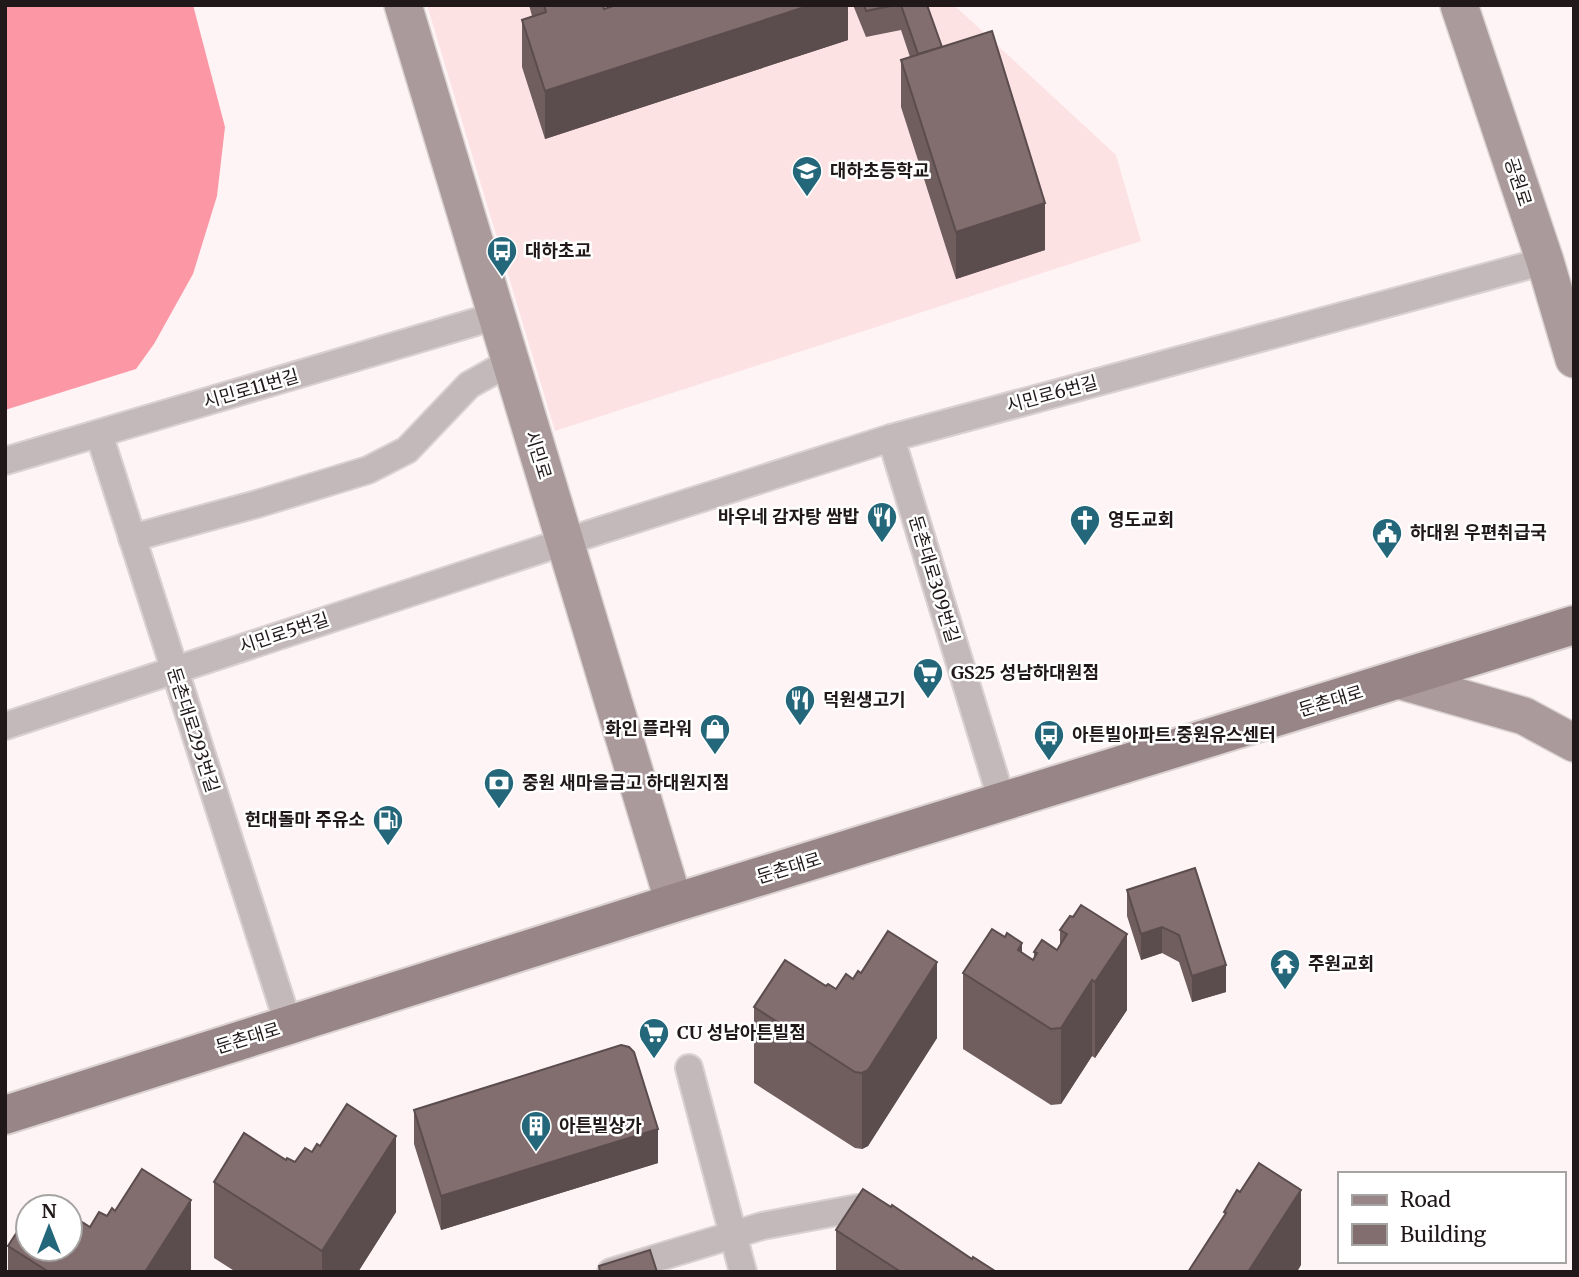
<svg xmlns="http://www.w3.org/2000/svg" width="1579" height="1277" font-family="Merriweather,'Noto Sans KR',serif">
<rect width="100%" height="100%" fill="#fef4f5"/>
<!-- built -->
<polygon fill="#fde2e4" points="427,5 954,5 1116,155 1141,241 555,431"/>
<!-- forest -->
<polygon fill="#fc98a6" points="5,5 193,5 225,127 217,196 193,274 154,344 136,369 5,410"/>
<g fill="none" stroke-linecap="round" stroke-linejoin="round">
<!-- minor casing -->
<g stroke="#dad1d2" stroke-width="30">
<g id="minor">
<polyline points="99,434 289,1026"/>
<polyline points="891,438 1002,801"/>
<polyline points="5,461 496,316"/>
<polyline points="132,538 257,504 368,470 407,450 469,385 510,362"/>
<polyline points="5,726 564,542 891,438 1545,261"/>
<polyline points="689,1068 743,1272"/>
<polyline points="611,1272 762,1226 858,1208 881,1222"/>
</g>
</g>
<!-- secondary casing -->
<g stroke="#dad1d2" stroke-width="40">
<g id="secondary">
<polyline points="403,5 674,903"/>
<polyline points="1459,5 1545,261 1574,359"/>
<polyline points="1398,680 1524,716 1574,743"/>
</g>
</g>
<!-- primary casing -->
<g stroke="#dad1d2" stroke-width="42">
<polyline id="primary" points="5,1115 674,903 1574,625"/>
</g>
<!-- minor -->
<use href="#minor" stroke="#c3b9ba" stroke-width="26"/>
<!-- secondary -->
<use href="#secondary" stroke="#aa9a9c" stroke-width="37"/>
<!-- primary -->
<use href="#primary" stroke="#988587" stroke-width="38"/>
</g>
<!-- wall -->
<g fill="#705e5f">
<polygon points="529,5 603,5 604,9 848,5 848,40 545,139 522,67 522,20 532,16"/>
<polygon points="853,5 927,5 942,47 1045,250 956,279 901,107 901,60 910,57 901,30 866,37"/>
<polygon points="1195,868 1226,992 1192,1002 1179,962 1162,953 1141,960 1127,916 1127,890"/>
<polygon points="1070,916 1127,1010 1095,1058 1092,1056 1061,1104 1051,1105 963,1049 963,973 1022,953 1033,960 1034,957 1034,952 1057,950 1060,945 1060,930"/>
<polygon points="826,986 836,989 937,1038 868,1146 862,1149 855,1148 754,1083 754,1007"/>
<polygon points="414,1110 658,1163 441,1230 414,1144"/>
<polygon points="320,1146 396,1212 358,1272 236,1272 214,1258 214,1182 286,1160 295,1162"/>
<polygon points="107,1216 191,1272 8,1272 8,1246 80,1224 90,1227"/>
<polygon points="836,1230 972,1259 995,1272 836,1272"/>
</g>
<!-- shaded-wall -->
<g fill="#5b4c4e">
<polygon points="811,5 848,5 848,40 545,139 545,91"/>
<polygon points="1045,203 1045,250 956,279 956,232"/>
<polygon points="1162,927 1162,953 1141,960 1141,934"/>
<polygon points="1127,934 1127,1010 1095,1058 1095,982"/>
<polygon points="1022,943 1022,1011 1018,950"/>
<polygon points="937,962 937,1038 868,1146 862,1149 862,1073"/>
<polygon points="1226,965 1226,992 1192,1002 1192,976"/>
<polygon points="1092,980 1092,1056 1061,1104 1061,1028"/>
<polygon points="658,1129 658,1163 441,1230 441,1196"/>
<polygon points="396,1136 396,1212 358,1272 322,1272 322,1251"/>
<polygon points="1301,1190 1301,1265 1297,1272 1248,1272"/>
<polygon points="191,1200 191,1272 145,1272"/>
</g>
<!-- building -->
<g fill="#826d6f" stroke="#5b4c4e" stroke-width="2">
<polygon points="544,5 603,5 604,9 616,5 811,5 545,91 522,20 546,12"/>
<polygon points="864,5 895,5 866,11"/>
<polygon points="901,5 927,5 942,47 918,54"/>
<polygon points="992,31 1045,203 956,232 901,60"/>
<polygon points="1195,868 1226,965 1192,976 1179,935 1162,927 1141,934 1127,890"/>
<polygon points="1081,905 1127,934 1095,982 1092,980 1061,1028 1051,1029 963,973 992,929 1005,937 1007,933 1022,943 1018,950 1033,960 1037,953 1034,952 1042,940 1057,950 1067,934 1060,930 1070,916 1073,917"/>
<polygon points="888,931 937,962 868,1070 862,1073 855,1072 754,1007 785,960 826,986 828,984 836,989 846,974 853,979 858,971 861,973"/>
<polygon points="621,1045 629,1047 634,1052 658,1129 441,1196 414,1110"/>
<polygon points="347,1104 396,1136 322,1251 214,1182 244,1133 286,1160 287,1158 295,1162 305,1148 312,1152 317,1144 320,1146"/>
<polygon points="1259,1163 1301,1190 1248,1272 1188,1272 1226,1213 1224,1212 1237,1190 1240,1192"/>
<polygon points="142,1169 191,1200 145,1272 49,1272 8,1246 28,1215 28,1249 70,1249 70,1218 80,1224 82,1222 90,1227 99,1212 107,1216 112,1208 115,1211"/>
<polygon points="863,1189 891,1207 892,1205 972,1259 973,1257 995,1271 995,1272 901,1272 836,1230"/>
<polygon points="39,1198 53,1207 33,1207"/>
<polygon points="650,1250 657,1272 600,1272 599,1266"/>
</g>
<!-- icons -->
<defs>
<g id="school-pin" transform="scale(1.575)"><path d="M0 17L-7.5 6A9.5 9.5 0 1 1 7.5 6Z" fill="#25677a" stroke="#fff"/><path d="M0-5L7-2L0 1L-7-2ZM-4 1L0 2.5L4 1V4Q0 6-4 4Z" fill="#fff"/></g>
<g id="bus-pin" transform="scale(1.575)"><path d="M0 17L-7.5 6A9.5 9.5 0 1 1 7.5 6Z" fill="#25677a" stroke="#fff"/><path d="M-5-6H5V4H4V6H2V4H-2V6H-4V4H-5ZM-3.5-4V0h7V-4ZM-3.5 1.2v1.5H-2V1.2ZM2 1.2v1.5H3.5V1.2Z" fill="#fff"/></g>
<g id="restaurant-pin" transform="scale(1.575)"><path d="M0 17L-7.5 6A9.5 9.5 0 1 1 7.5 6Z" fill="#25677a" stroke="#fff"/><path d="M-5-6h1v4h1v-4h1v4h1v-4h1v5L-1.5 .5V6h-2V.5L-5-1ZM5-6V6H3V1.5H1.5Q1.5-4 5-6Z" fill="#fff"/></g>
<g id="church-pin" transform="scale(1.575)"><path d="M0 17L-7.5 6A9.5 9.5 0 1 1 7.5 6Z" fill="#25677a" stroke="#fff"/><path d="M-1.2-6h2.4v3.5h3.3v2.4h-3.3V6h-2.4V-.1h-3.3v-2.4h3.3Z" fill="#fff"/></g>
<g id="civic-pin" transform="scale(1.575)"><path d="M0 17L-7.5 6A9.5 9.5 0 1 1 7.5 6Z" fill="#25677a" stroke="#fff"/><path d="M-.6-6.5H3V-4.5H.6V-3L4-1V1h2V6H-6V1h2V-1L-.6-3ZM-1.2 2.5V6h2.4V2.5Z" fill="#fff"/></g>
<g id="supermarket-pin" transform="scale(1.575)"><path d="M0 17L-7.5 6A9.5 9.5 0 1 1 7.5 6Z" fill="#25677a" stroke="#fff"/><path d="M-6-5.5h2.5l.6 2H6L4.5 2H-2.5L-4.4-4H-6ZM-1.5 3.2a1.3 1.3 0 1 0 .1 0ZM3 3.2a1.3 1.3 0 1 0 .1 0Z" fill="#fff"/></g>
<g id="shop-pin" transform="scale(1.575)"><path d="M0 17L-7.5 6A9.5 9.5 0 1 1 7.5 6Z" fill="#25677a" stroke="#fff"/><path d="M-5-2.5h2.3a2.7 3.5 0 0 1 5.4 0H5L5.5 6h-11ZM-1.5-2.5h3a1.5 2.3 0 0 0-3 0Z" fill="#fff"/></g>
<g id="bank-pin" transform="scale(1.575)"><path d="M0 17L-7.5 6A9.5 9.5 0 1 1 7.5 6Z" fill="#25677a" stroke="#fff"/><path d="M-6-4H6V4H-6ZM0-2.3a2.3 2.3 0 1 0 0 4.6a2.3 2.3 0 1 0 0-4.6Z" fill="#fff"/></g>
<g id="fuel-pin" transform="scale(1.575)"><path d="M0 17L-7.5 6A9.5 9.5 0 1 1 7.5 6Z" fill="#25677a" stroke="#fff"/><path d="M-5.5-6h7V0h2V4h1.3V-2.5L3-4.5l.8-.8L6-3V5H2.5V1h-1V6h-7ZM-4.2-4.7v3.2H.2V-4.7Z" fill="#fff"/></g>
<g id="temple-pin" transform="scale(1.575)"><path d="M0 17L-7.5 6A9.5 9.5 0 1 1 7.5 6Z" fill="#25677a" stroke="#fff"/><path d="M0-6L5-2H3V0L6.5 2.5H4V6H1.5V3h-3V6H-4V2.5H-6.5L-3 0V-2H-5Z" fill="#fff"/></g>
<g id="building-pin" transform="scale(1.575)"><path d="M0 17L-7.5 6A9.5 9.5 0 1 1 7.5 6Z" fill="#25677a" stroke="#fff"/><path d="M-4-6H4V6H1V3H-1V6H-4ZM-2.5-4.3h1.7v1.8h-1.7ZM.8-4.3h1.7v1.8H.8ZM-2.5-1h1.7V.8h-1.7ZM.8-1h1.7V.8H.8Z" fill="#fff"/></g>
</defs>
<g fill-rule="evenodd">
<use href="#school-pin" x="807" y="171"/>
<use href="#bus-pin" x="502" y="251"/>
<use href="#restaurant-pin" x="882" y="517"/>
<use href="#church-pin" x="1085" y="520"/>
<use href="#civic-pin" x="1387" y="533"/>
<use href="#supermarket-pin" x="928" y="673"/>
<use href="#restaurant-pin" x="800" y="700"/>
<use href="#shop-pin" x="715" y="729"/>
<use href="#bus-pin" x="1049" y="735"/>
<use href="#bank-pin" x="499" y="783"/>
<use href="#fuel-pin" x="388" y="820"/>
<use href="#temple-pin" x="1285" y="964"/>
<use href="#supermarket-pin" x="654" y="1033"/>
<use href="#building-pin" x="536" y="1126"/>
</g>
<g text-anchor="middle" stroke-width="5" stroke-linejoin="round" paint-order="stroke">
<!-- poi labels -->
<g font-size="18" font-weight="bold" fill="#201819" stroke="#fff" text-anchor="start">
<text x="830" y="177">대하초등학교</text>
<text x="525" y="257">대하초교</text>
<text x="859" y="523" text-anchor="end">바우네 감자탕 쌈밥</text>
<text x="1108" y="526">영도교회</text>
<text x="1410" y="539">하대원 우편취급국</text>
<text x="951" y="679">GS25 성남하대원점</text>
<text x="823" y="706">덕원생고기</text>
<text x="692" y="735" text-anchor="end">화인 플라워</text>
<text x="1072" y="741">아튼빌아파트.중원유스센터</text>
<text x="522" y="789">중원 새마을금고 하대원지점</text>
<text x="365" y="826" text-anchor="end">헌대돌마 주유소</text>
<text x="1308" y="970">주원교회</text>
<text x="677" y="1039">CU 성남아튼빌점</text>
<text x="559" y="1132">아튼빌상가</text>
</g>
<!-- street labels -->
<g font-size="18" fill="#201819" stroke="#fff">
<text transform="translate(1518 182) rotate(72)" y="6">공원로</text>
<text transform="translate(251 389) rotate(-16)" y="6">시민로11번길</text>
<text transform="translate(1052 394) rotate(-15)" y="6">시민로6번길</text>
<text transform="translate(538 455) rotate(73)" y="6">시민로</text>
<text transform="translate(934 579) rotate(73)" y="6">둔촌대로309번길</text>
<text transform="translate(284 633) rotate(-18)" y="6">시민로5번길</text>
<text transform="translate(1331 701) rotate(-17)" y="6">둔촌대로</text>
<text transform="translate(193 730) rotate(72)" y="6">둔촌대로293번길</text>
<text transform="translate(789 868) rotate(-17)" y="6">둔촌대로</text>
<text transform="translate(248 1038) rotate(-17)" y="6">둔촌대로</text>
</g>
</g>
<!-- border -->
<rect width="1579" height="1277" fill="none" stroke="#201819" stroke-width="14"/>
<!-- legend -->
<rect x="1338" y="1172" width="228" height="91" fill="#ffffff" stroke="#a6a3a3" stroke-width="2"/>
<rect x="1352" y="1195" width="35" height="10" fill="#988587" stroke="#a6a3a3" stroke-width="2"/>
<text x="1400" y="1207" font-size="21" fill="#201819">Road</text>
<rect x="1352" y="1224" width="35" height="21" fill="#826d6f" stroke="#a6a3a3" stroke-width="2"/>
<text x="1400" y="1242" font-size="21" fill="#201819">Building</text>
<!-- north arrow -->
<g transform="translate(49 1228)"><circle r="33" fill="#ffffff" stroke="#a6a3a3" stroke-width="2"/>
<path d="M0-5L12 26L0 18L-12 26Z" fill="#25677a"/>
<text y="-10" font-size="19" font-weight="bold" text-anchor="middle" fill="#201819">N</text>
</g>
</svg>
